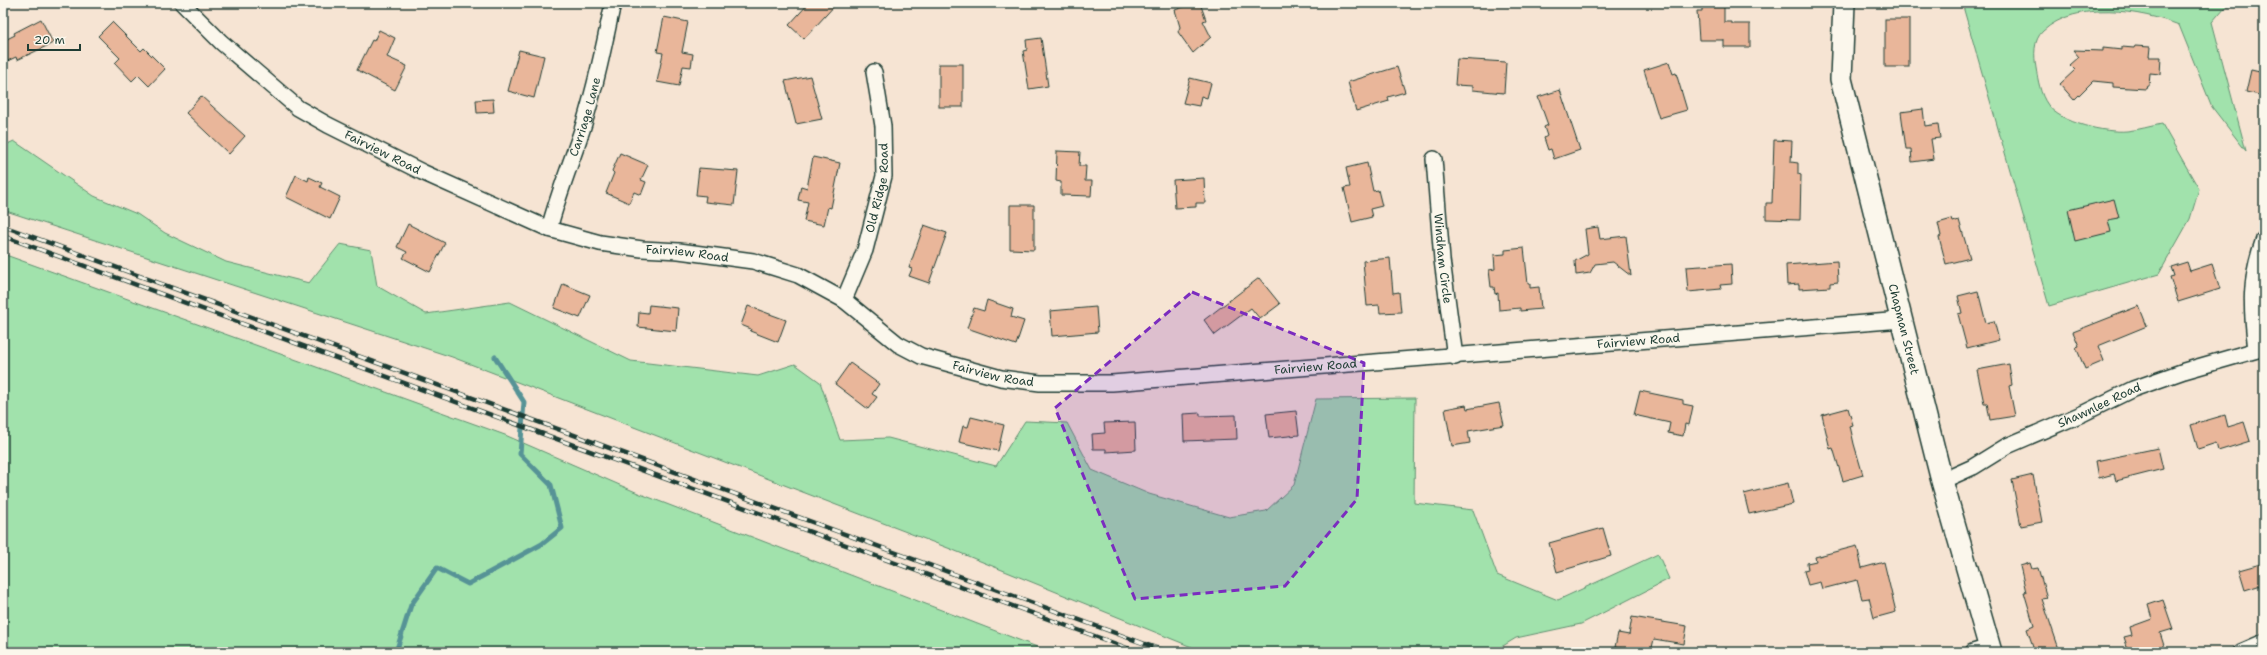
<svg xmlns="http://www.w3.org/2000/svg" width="2267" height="655" font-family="'Shantell Sans',sans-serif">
<rect width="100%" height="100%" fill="#f6e4d3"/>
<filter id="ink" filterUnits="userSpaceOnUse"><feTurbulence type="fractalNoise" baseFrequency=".025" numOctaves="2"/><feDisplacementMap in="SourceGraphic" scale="8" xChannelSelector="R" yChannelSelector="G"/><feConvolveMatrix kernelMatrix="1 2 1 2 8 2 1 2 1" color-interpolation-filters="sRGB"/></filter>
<g filter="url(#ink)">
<!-- green -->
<g fill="#a1e2ac" stroke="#609070">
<path d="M1962 3H2264L2225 7 2212 22 2246 151 2212 107 2179 25C2140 10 2077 0 2043 31 2033 40 2034 56 2036 68 2038 80 2040 94 2048 105 2060 123 2106 133 2127 131 2138 130 2151 126 2162 124L2199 189 2190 219 2159 274 2049 306Z"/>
<polygon points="14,141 94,196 137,214 165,233 226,262 309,283 340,244 371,250 377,286 426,314 510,302 631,361 758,376 795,364 820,382 840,440 888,438 996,466 1025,421 1067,423 1092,470 1149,494 1229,517 1266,511 1294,485 1316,399 1415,398 1414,503 1473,510 1497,575 1558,600 1658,554 1669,579 1581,624 1516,638 1493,652 1204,652 948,548 452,357 3,210 3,146"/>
<polygon points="3,254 505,435 638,493 1050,652 3,652"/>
</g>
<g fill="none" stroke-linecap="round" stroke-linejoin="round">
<!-- stream -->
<polyline stroke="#579396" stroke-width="5" points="396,652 411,605 437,568 468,584 542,544 562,528 551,485 520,454 524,402 495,357"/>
</g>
<!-- building -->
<g fill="#e9b69a" stroke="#1f3d34">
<polygon points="809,3 837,3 804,39 789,25"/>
<polygon points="1195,3 1200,3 1206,20 1203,21 1211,37 1193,53 1178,32 1180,27 1175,10"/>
<polygon points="1702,3 1724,3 1724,22 1732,22 1732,24 1750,24 1750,47 1724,47 1724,40 1699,40 1697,11 1702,11"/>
<polygon points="664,17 688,22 682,52 693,54 691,67 683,66 679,86 657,82 663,53 657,52"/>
<polygon points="41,19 53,43 17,60 16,57 3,63 3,41 15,35 14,33"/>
<rect x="1885" y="19" width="24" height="48"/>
<polygon points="112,22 141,51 144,48 165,69 149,86 138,75 132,81 115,63 120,58 98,36"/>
<polygon points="379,30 395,38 387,57 407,66 395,90 357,70 372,40 374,41"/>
<polygon points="1041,38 1048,86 1029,89 1023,51 1027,50 1026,40"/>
<polygon points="2135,46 2150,47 2149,57 2161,57 2160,74 2150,73 2149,86 2147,86 2146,89 2113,87 2113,83 2093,81 2074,100 2060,84 2075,70 2070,65 2079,57 2073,50 2103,51 2103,48 2122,50 2122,47 2134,48"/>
<polygon points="519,50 544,56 534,98 508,91"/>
<polygon points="1457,59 1506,62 1504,93 1473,90 1473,86 1455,85"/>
<polygon points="1669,62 1673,74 1676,73 1687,110 1659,118 1644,70"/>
<rect x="939" y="64" width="24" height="43"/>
<polygon points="1397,67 1405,92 1388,97 1389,101 1356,111 1348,82"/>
<polygon points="2251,70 2264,73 2264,96 2246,92"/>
<polygon points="810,76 822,119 796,124 785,81"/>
<polygon points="1190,78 1211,83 1207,98 1201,96 1199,106 1183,103"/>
<polygon points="1560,90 1580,150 1554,159 1551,149 1548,150 1544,138 1547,136 1544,127 1548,125 1538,97"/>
<polygon points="201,96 245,136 229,154 186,113"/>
<polygon points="493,99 494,112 477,113 476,100"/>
<polygon points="1923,109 1925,126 1938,124 1940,138 1931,139 1934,159 1912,162 1911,149 1906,149 1901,112"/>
<polygon points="1774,140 1792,141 1791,162 1798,163 1798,174 1801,175 1800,220 1766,219 1766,203 1772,203"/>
<polygon points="1057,151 1080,152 1079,166 1086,166 1085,181 1092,181 1091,196 1061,195 1061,182 1056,181"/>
<polygon points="620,153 648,165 641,180 646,182 641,195 634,192 629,203 606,193 614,173 612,171"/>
<polygon points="813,157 840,163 831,208 828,207 824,225 804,221 808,202 798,200 801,186 807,188"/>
<polygon points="1367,163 1373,191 1378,190 1382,206 1370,209 1372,217 1352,222 1344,188 1350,187 1346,168"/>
<polygon points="699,168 738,171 734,205 705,202 706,196 696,195"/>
<polygon points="296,175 308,181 309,177 322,183 320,187 340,197 330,219 286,197"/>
<polygon points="1204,178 1205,203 1196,203 1196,207 1175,208 1173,180"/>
<polygon points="2114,199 2119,218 2108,220 2111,232 2075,241 2068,210"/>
<polygon points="1010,205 1034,205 1034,250 1010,249"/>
<polygon points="1952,219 1953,222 1959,220 1970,258 1946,264 1939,237 1941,236 1938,223"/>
<polygon points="408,224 445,243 430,272 403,258 407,252 397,247"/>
<polygon points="924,225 947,233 929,283 909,276 912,269 909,268"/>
<polygon points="1598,227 1600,239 1626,236 1631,276 1613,262 1595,264 1590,273 1576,275 1575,261 1588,254 1585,229"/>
<polygon points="1524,248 1528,284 1530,284 1530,288 1539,287 1541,309 1520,311 1520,308 1499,310 1498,293 1495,294 1494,287 1491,287 1489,270 1495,269 1494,255 1505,254 1505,250"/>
<polygon points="1390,258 1393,293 1399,292 1401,312 1380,313 1379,305 1367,306 1363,261"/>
<polygon points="1837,261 1838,282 1830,283 1830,287 1799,289 1799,284 1787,285 1786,265"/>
<polygon points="2187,262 2190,271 2212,264 2220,289 2178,302 2170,277 2174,276 2171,267"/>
<polygon points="1731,264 1732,284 1720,285 1721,289 1688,292 1686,267"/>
<polygon points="1259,278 1280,304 1260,319 1251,308 1215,335 1204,320"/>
<polygon points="563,284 590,295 580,318 554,308"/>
<polygon points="1978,291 1986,323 1994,321 1999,340 1967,348 1958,314 1962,313 1958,296"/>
<polygon points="987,300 1013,309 1011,317 1024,321 1016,345 967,328 974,308 984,311"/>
<polygon points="649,305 678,308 676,331 638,327 639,312 648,313"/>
<polygon points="748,306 786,320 778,342 750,331 751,329 741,325"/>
<polygon points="2139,306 2147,326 2098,346 2104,361 2085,369 2076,347 2079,346 2073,332"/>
<polygon points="1096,307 1098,332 1052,336 1050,311"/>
<polygon points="850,363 879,384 872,394 877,397 868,409 835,384"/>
<polygon points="2009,364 2012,385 2009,386 2015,416 1990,420 1987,403 1984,403 1977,370"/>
<polygon points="1640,391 1683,400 1683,404 1693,406 1689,425 1685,424 1683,436 1668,433 1670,423 1634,415"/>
<polygon points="1499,403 1504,425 1468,431 1470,443 1452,446 1445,409 1466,405 1467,409"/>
<polygon points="1848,408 1853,425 1850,426 1854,444 1863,475 1843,481 1833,448 1830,449 1822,415"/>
<polygon points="1296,411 1299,435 1269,438 1266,414"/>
<polygon points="1200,413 1200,416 1236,415 1237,439 1184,441 1183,414"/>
<polygon points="2225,415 2228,427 2244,422 2250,441 2218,451 2216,443 2198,449 2191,425"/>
<polygon points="971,417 1004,425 998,451 959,442 963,426 968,427"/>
<polygon points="1135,422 1136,450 1106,452 1106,449 1093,449 1092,434 1105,433 1104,423"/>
<polygon points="2158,448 2163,469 2116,481 2114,474 2099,478 2096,461"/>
<polygon points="2033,475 2042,522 2021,526 2012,480"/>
<polygon points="1788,483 1793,504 1749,514 1744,494"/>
<polygon points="1603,528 1611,556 1557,572 1549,543"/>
<polygon points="1857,546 1862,568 1884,562 1896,612 1874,618 1869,598 1862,599 1857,580 1822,589 1820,582 1808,585 1804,571 1808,570 1807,563 1816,561 1815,557"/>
<polygon points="2030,563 2032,569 2038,568 2047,598 2042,599 2059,649 2052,652 2035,652 2027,629 2034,626 2024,592 2026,592 2020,566"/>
<polygon points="2264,563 2264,584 2245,590 2239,570"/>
<polygon points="2163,600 2173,629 2160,633 2166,652 2129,652 2124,637 2132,635 2130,627 2152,619 2148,605"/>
<polygon points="1632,617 1687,626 1684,644 1654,639 1651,652 1615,647 1618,633 1629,635"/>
</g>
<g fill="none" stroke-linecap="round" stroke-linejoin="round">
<!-- street casing -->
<g stroke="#1f3d34" stroke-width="18">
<g id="street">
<path id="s1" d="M182 3 221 42 298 108 328 125 422 172 549 229 600 243 642 249 679 251 753 261 798 275 844 300 898 344 921 356 1001 378 1040 383H1112L1902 320"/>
<path id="s2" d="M1434 159 1442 260 1455 357"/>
<path id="s3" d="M549 229C558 195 571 163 582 130 595 89 604 46 613 3"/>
<path id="s4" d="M844 300 865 250 884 176 883 126 874 72"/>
<path d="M2256 350C2251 307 2249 280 2264 239"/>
<path id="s5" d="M1942 481 1973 467 2007 446 2084 413 2133 389 2184 371 2264 348"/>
<polyline points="1973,652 1990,647"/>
<polyline points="2241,652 2264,642"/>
</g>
</g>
<!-- secondary casing -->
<g stroke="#1f3d34" stroke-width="24">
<g id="secondary">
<path id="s6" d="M1844 3 1841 79 1942 481 1991 652"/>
</g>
</g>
<!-- street -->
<use href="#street" stroke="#fbf7ec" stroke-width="15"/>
<!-- secondary -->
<use href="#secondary" stroke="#fbf7ec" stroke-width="21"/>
<!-- rail casing -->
<g stroke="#1f3d34" stroke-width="4.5">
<g id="rail">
<polyline points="3,226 1167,652"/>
<polyline points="3,236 1138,652"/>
</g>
</g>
<!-- rail -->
<use href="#rail" stroke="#fbf7ec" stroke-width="3" stroke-dasharray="9" stroke-linecap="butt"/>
</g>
</g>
<!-- marked area -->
<path fill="#7b2cbf" fill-opacity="0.2" stroke="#7b2cbf" stroke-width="3" stroke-dasharray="8 5" stroke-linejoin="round" d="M1192 292 1364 363 1357 499 1285 586 1135 599 1055 408Z"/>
<g text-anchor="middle" stroke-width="3" stroke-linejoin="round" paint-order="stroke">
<!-- street labels -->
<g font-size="12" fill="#1f3d34" stroke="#fbf7ec">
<text dy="4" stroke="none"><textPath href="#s3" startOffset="118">Carriage Lane</textPath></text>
<text dy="4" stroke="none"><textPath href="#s1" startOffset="252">Fairview Road</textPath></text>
<text dy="4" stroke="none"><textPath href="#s4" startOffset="118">Old Ridge Road</textPath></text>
<text dy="4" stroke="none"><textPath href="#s1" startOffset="576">Fairview Road</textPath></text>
<text dy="4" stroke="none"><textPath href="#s2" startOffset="100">Windham Circle</textPath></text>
<text dy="4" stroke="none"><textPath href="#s6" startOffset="334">Chapman Street</textPath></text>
<text dy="4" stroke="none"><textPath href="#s1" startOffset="1560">Fairview Road</textPath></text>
<text dy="4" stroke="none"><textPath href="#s1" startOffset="1236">Fairview Road</textPath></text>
<text dy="4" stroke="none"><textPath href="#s1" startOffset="912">Fairview Road</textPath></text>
<text dy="4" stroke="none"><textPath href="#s5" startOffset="175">Shawnlee Road</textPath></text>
</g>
</g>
<!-- margin -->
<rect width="2267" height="655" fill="none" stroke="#fbf7ec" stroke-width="16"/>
<rect x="8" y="8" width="2251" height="639" fill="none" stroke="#1f3d34" stroke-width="1.5" filter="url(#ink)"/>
<!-- scale -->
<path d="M28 44v6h52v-6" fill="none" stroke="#1f3d34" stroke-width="2"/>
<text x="34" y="44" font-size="12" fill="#1f3d34" stroke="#fbf7ec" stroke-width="3" paint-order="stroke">20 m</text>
</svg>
